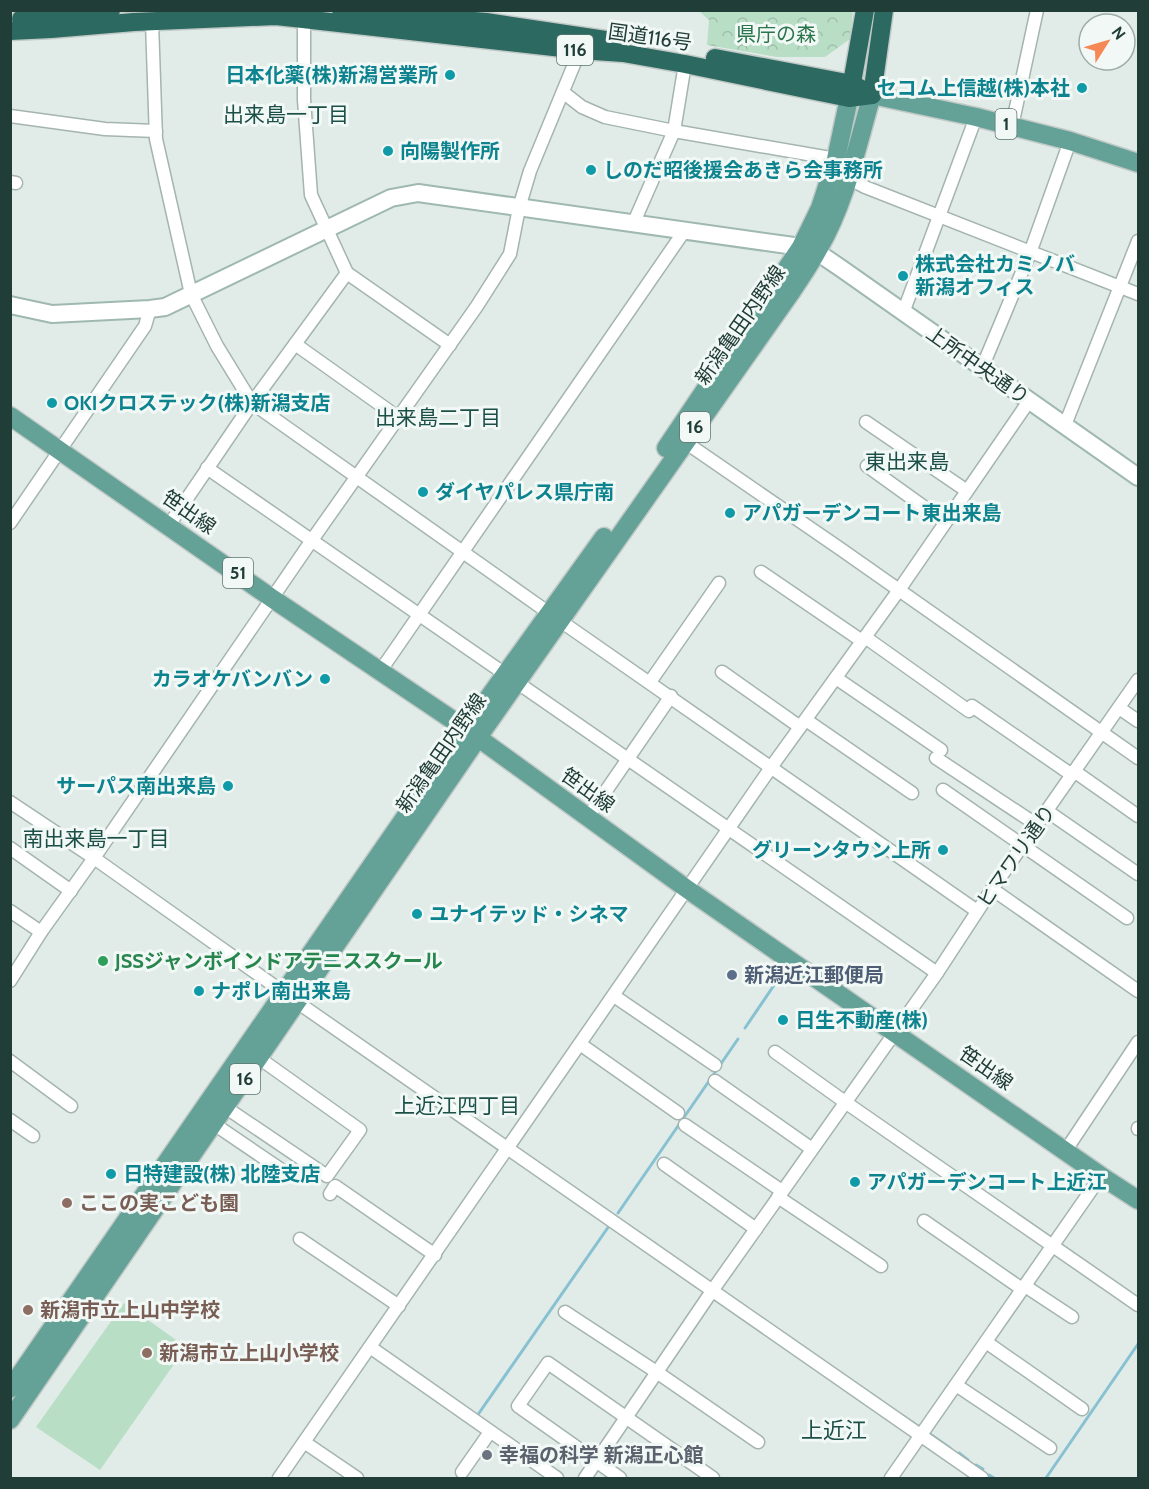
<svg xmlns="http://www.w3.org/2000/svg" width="1149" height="1489" font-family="Cabin,'Noto Sans JP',sans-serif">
<defs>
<pattern id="forest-crowns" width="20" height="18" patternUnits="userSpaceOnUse" patternTransform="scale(1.5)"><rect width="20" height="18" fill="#b9dec6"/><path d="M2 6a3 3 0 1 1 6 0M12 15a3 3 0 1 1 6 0" fill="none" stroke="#9fbfab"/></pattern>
</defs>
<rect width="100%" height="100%" fill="#e1ece8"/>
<!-- forest -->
<polygon fill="url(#forest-crowns)" points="699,11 853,11 850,39 825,57 777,57 707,45 709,20"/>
<!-- garden -->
<polygon fill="#b9dec6" points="124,1303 186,1347 100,1470 36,1427"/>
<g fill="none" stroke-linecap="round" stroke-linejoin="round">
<!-- stream -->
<g stroke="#87c1d2" stroke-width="3">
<polyline points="745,1028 781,975"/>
<polyline points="618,1213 738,1039"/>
<polyline points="477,1416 609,1226"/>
<polyline points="903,1416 919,1427"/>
<polyline points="930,1434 950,1448"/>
<polyline points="959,1453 968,1460"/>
<polyline points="976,1465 983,1469"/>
<polyline points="989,1475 994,1478"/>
<polyline points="1046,1478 1138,1344"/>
</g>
<!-- street casing -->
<g stroke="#a4b4af" stroke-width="15">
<g id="street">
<polyline points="152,22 156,139 191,294 217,346 252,403 549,613 977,911"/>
<polyline points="564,93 582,107 605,117 674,131 836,159"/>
<polyline points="10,116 105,129 156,131"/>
<polyline points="1012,126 1037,10"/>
<polyline points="848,178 865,187 1138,294"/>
<polyline points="10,182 16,183"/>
<polyline points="634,222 674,131 685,64"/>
<polyline points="347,273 450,345"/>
<polyline points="903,313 976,117"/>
<polyline points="295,344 399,418"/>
<polyline points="982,368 1030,253 1070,141"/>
<polyline points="866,422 967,491"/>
<polyline points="1065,425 1138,241"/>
<polyline points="685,442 842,550 1138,758"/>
<polyline points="867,466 945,522"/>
<polyline points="207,468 505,674"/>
<polyline points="10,523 145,326 150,309"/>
<polyline points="169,525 252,403 347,273 311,195 304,100 304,19"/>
<polyline points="761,572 862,641"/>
<polyline points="865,637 969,711"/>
<polyline points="381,670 685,230"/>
<polyline points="722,672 800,727"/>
<polyline points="836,678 941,750"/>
<polyline points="650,682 719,583"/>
<polyline points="518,683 937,973"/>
<polyline points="972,706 1072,775"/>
<polyline points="1119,708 1138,721"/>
<polyline points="806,720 912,793"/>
<polyline points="936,758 1037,825"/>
<polyline points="1074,771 1138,816"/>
<polyline points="943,790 1127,918"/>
<polyline points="10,802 94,858 297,1002 982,1478"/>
<polyline points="1047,811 1138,874"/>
<polyline points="588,817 671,696"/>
<polyline points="10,848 71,891"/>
<polyline points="992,889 1138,991"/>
<polyline points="10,911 41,932"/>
<polyline points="10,981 41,932 94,858 312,540 477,306 510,254 519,208 530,171 580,50"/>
<polyline points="614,996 715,1065"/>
<polyline points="580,1044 678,1113"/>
<polyline points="775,1052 845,1102 1138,1305"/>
<polyline points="10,1061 71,1106"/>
<polyline points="715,1081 812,1149"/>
<polyline points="225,1107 327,1176 360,1130 259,1058"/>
<polyline points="10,1120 33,1136"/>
<polyline points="214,1124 289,1175"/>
<polyline points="685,1125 782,1191"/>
<polyline points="1138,1129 1138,1128"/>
<polyline points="1066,1150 1138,1042"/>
<polyline points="664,1164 756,1229"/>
<polyline points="330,1194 335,1186 435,1255"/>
<polyline points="778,1197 881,1266"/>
<polyline points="924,1221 1022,1289"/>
<polyline points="300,1239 399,1306"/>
<polyline points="1025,1286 1072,1317"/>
<polyline points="565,1312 658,1373 758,1442"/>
<polyline points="986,1342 1082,1409"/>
<polyline points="370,1347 557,1478"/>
<polyline points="956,1385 1050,1448"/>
<polyline points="304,1442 357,1478"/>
<polyline points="462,1472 490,1432"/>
<polyline points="279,1478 772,766 899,590 1029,401"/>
<polyline points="585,1478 712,1291 937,973 992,889 1138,680"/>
<polyline points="620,1478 518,1406 548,1363 713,1478"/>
<polyline points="891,1478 1101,1176"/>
</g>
</g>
<!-- secondary casing -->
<g stroke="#9fb8b1" stroke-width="20">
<polyline id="secondary" points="10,305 52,314 150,309 165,307 391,198 418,193 801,247 817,252 842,269 1138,477"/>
</g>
<!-- primary casing -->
<g stroke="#c1c9c7" stroke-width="21">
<g id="primary">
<polyline points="10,416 273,599 466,729 687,889 1101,1176 1138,1200"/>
<polyline points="666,448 801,247 820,208 836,159 849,98"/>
<polyline points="10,1389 466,729 604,537"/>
<path d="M10 1420 486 726 792 291C801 277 811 263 819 248 846 201 857 146 872 95L976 117 1070 141 1138 163"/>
</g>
</g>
<!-- highway casing -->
<g stroke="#c1c9c7" stroke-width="21">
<g id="highway">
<polyline points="341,10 486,22 619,42"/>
<polyline points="21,19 111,10"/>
<polyline points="10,31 51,29 134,22 276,16 580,50 623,53 685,64 849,98 872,95"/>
<polyline points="715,58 852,84 872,95"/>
<polyline points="850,94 865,10"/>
<polyline points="872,95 884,10"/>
</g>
</g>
<!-- street -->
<use href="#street" stroke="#fff" stroke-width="12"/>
<!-- secondary -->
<use href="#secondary" stroke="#fff" stroke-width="16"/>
<!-- primary -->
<use href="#primary" stroke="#64a297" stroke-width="18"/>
<!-- highway -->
<use href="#highway" stroke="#2c6a61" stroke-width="18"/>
</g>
<!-- markers -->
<g fill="#0f9aa8" stroke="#f1f8f5" stroke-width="2">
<circle cx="450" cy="75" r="6"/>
<circle cx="1082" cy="88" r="6"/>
<circle cx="388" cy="151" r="6"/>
<circle cx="591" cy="170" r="6"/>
<circle cx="903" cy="276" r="6"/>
<circle cx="52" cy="403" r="6"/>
<circle cx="423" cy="492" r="6"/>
<circle cx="730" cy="513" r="6"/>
<circle cx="325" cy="679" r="6"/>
<circle cx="228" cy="786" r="6"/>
<circle cx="943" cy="850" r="6"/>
<circle cx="417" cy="914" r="6"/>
<circle cx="199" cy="991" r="6"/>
<circle cx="783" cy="1020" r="6"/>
<circle cx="111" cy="1174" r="6"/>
<circle cx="855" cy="1182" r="6"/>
</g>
<circle fill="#2e9e5b" stroke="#f1f8f5" stroke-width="2" cx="103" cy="961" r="6"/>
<circle fill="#5c6f8a" stroke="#f1f8f5" stroke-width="2" cx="732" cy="975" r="6"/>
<g fill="#8d6e63" stroke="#f1f8f5" stroke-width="2">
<circle cx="67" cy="1203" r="6"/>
<circle cx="28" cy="1310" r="6"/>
<circle cx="147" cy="1353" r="6"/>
</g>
<circle fill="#6b7280" stroke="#f1f8f5" stroke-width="2" cx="487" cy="1455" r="6"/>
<g text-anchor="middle" stroke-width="6" stroke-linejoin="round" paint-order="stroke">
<!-- shield labels -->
<g fill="#f1f8f5" stroke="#5f7570" stroke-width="1.5">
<rect x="557" y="35" width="36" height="30" rx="4.5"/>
<rect x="995.5" y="109" width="21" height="30" rx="4.5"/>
<rect x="680" y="412" width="30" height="30" rx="4.5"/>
<rect x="223" y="558" width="30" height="30" rx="4.5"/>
<rect x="230" y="1064" width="30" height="30" rx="4.5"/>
</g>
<g font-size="18" font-weight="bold" fill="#213d37">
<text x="575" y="56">116</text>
<text x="1006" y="130">1</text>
<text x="695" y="433">16</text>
<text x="238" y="579">51</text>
<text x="245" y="1085">16</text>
</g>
<!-- park labels -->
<g font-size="20" fill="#2a754c" stroke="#f1f8f5">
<text x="776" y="41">県庁の森</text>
</g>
<!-- street labels -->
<g font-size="20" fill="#213d37" stroke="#f1f8f5">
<text transform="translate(650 37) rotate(8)" y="7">国道116号</text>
<text transform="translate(740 325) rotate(-55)" y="7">新潟亀田内野線</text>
<text transform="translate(978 365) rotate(35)" y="7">上所中央通り</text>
<text transform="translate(189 512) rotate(35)" y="7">笹出線</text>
<text transform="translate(441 753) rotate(-55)" y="7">新潟亀田内野線</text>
<text transform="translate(588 790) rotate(36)" y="7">笹出線</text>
<text transform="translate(1016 856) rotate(-55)" y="7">ヒマワリ通り</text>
<text transform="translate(986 1068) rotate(35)" y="7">笹出線</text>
</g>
<!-- culture labels -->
<g font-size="20" font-weight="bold" fill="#0d838f" stroke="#f1f8f5" text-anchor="start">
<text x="438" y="82" text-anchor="end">日本化薬(株)新潟営業所</text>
<text x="1070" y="95" text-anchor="end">セコム上信越(株)本社</text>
<text x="400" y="158">向陽製作所</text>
<text x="603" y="177">しのだ昭後援会あきら会事務所</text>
<text x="915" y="271">株式会社カミノバ<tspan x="915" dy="23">新潟オフィス</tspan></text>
<text x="64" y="410">OKIクロステック(株)新潟支店</text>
<text x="435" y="499">ダイヤパレス県庁南</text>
<text x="742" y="520">アパガーデンコート東出来島</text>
<text x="313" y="686" text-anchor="end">カラオケバンバン</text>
<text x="216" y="793" text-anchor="end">サーパス南出来島</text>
<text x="931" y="857" text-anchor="end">グリーンタウン上所</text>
<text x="429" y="921">ユナイテッド・シネマ</text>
<text x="211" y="998">ナポレ南出来島</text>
<text x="795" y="1027">日生不動産(株)</text>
<text x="123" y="1181">日特建設(株) 北陸支店</text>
<text x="867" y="1189">アパガーデンコート上近江</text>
</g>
<!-- leisure labels -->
<g font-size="20" font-weight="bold" fill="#27864d" stroke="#f1f8f5" text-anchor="start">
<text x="115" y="968">JSSジャンボインドアテニススクール</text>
</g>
<!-- service labels -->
<g font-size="20" font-weight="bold" fill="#4e5e75" stroke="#f1f8f5" text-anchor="start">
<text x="744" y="982">新潟近江郵便局</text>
</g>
<!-- education labels -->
<g font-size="20" font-weight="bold" fill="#785e54" stroke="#f1f8f5" text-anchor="start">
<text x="79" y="1210">ここの実こども園</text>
<text x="40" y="1317">新潟市立上山中学校</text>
<text x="159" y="1360">新潟市立上山小学校</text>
</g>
<!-- worship labels -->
<g font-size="20" font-weight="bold" fill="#5b616d" stroke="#f1f8f5" text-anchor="start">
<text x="499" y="1462">幸福の科学 新潟正心館</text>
</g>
<!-- neighbourhood labels -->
<g font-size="21" fill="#1c4f47" stroke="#f1f8f5">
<text x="286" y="122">出来島一丁目</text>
<text x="438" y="425">出来島二丁目</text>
<text x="907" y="469">東出来島</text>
<text x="96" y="846">南出来島一丁目</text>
<text x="457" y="1113">上近江四丁目</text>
</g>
<!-- quarter labels -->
<g font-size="22" fill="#1c4f47" stroke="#f1f8f5">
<text x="834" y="1438">上近江</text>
</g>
</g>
<!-- border -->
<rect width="1149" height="1489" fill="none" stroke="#213d37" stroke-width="24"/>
<!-- north arrow -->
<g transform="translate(1107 42) rotate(53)"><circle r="28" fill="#f1f8f5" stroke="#9eada9" stroke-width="1.5"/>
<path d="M0-4.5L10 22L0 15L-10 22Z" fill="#f58855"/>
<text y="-9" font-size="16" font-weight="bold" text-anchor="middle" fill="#213d37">N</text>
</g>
</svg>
